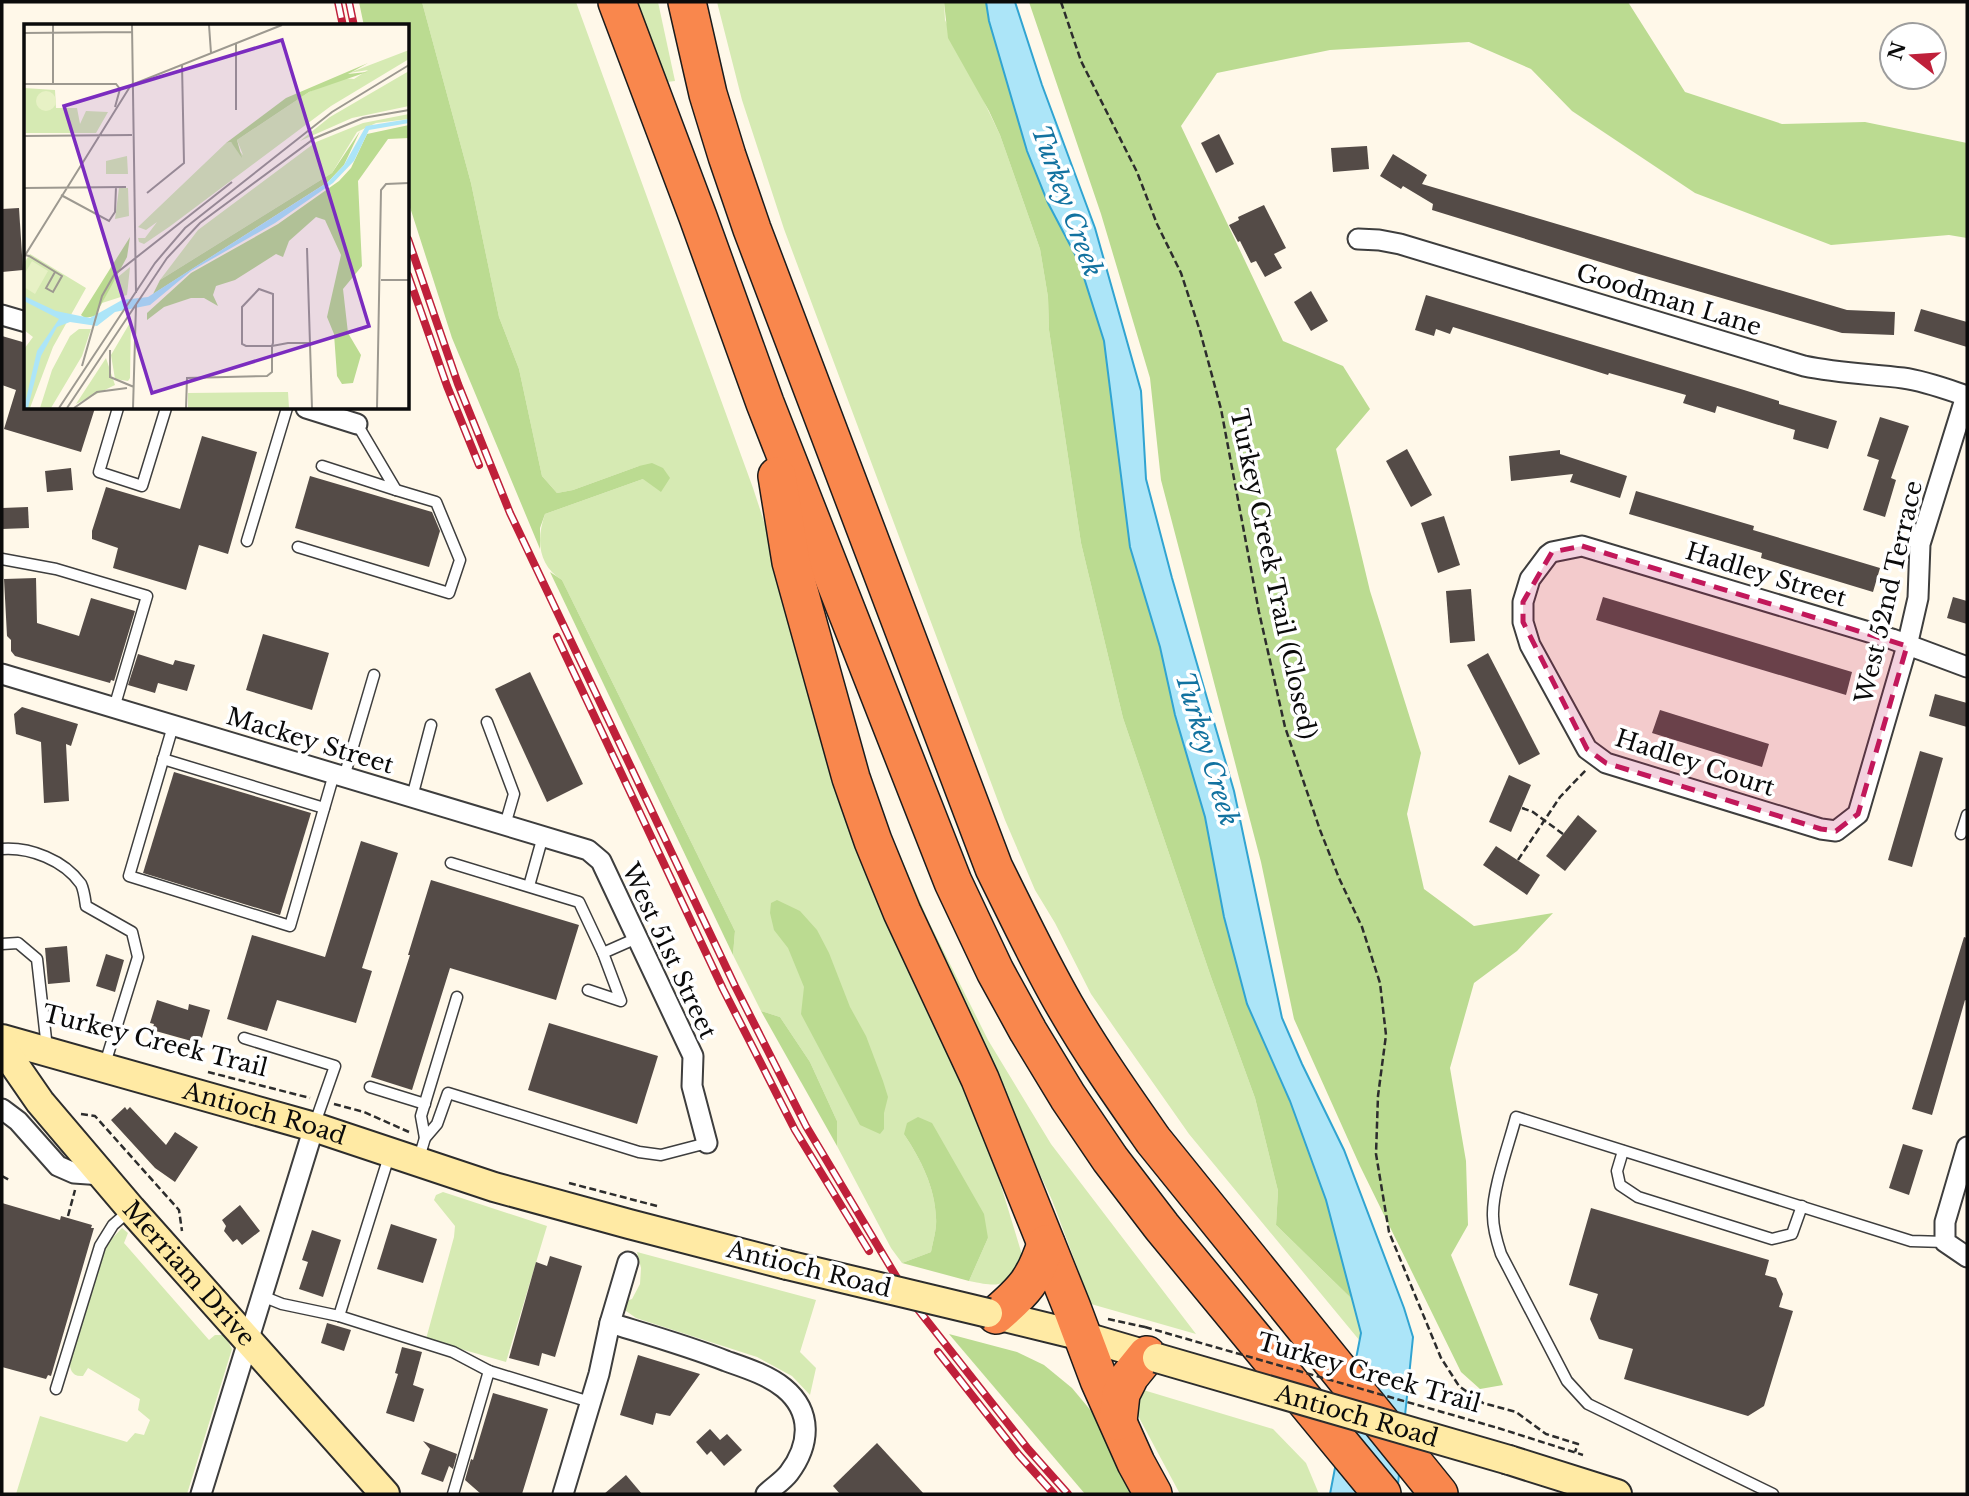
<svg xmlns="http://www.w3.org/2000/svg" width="1969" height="1496" font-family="'Libre Baskerville',serif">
<rect width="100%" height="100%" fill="#fff8e9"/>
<!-- green -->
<g fill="#d6eab3">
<path d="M422 2H576L753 488 774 552 962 1067 995 1166 1023 1258C1003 1287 1004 1288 969 1281L988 1238 904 1134C921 1160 935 1187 936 1218 937 1229 933 1241 931 1252L902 1263 891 1248 837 1146V1121L810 1062 780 1017 761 1011 733 955 735 931 562 580C538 565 536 540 545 514L643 479 639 466 573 490 557 493 542 476 519 369 499 317 471 183Z"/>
<polygon points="636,2 658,2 675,81 667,82"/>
<polygon points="717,2 944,2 945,20 1000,135 1040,249 1048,297 1049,330 1081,543 1123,718 1211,977 1255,1098 1278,1191 1276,1225 1353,1300 1362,1333 1360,1341 1189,1134 1118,1033 1091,994 1055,923 1035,890 1005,820 784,229 742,100"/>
<polygon points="867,774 889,830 929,922 988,1040 1051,1144 1196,1334 1091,1304 1052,1200 899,871"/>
<polygon points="443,1192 547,1226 506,1362 426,1339 454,1237 455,1226 434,1200 436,1195"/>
<path d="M122 1228 128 1233 124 1243 209 1340 215 1335H225L232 1349 187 1494H16L40 1416 127 1442 135 1433 144 1435 150 1420 138 1410 140 1399 88 1368 83 1376C71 1377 70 1369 69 1358L105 1246Z"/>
<polygon points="637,1252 816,1300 800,1352 816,1368 810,1395 792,1376 757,1357 636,1318 619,1306 623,1302 632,1299 640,1284 641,1268"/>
<polygon points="1140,1389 1273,1429 1306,1463 1319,1494 1180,1494 1136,1412"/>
</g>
<!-- forest -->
<g fill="#bbdb91">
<polygon points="359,2 422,2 471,183 499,317 519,369 542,476 557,493 573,490 639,466 652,463 663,468 670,478 661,492 643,479 545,514 540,528 540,549 452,338 408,201 408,26 364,26"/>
<polygon points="944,2 986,2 989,21 1048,203 1079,262 1104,341 1113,401 1160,647 1175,715 1205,817 1224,917 1247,1004 1290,1101 1326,1200 1353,1300 1276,1225 1278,1191 1255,1098 1211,977 1123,718 1081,543 1049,330 1048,297 1040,249 1000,135 989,111 948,38"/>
<polygon points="1029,2 1628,2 1685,92 1782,124 1865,122 1967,143 1967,238 1949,235 1831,245 1695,193 1572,111 1531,69 1469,42 1330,50 1217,73 1181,126 1283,341 1343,366 1370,409 1336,449 1370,591 1421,753 1407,814 1424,889 1474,926 1553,913 1517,951 1474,983 1450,1068 1466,1161 1468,1225 1451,1255 1503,1385 1480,1389 1461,1372 1360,1166 1294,1019 1261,862 1161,480 1150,378 1101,214"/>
<polygon points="550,572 562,580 735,931 733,955"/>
<polygon points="777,900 800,911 817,930 829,953 850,1007 866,1036 883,1081 888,1097 884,1113 884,1129 880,1134 860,1125 801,1014 804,987 788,948 774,930 770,913 771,903"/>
<polygon points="761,1011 780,1017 810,1062 837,1121 837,1146"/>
<path d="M918 1117 932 1123 984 1214 988 1238 969 1281 902 1263 931 1252C933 1241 937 1229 936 1218 935 1187 921 1160 904 1134L907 1123Z"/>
<polygon points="949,1334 1017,1352 1044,1365 1072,1388 1102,1424 1135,1494 1085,1494"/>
</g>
<!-- water -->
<polygon fill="#ace5f8" stroke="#31a4d1" stroke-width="2" points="986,2 1015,2 1042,85 1095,228 1141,391 1146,479 1172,578 1234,791 1282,1018 1302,1064 1344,1150 1404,1308 1413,1337 1397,1494 1330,1494 1361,1333 1326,1200 1290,1101 1247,1004 1224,917 1205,817 1175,715 1160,647 1130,547 1104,341 1079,262 1048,203 1027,151 989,21"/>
<!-- building -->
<g fill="#544b47">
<polygon points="1219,134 1234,164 1216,173 1201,143"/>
<polygon points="1367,146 1369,169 1333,172 1331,148"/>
<polygon points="1393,154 1427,175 1422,184 1847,310 1895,312 1894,335 1842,333 1639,274 1432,210 1433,204 1403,186 1401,189 1380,176"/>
<polygon points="1264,205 1286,248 1274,254 1282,268 1265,277 1256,261 1251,263 1240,241 1238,242 1229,225 1239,220 1238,217"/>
<polygon points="19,208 23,270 2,272 2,209"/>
<polygon points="1311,291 1328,321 1311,331 1294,302"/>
<polygon points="1426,295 1744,390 1779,401 1779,404 1837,421 1828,449 1793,439 1795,430 1717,406 1715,413 1683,403 1686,395 1609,373 1608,375 1453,327 1450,334 1436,329 1434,336 1415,330"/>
<polygon points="1921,309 1967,322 1967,347 1914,331"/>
<polygon points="2,336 26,343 26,408 95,408 81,452 4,429 16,390 2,385"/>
<polygon points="1880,417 1909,426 1891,478 1896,480 1885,517 1863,510 1879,460 1867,456"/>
<polygon points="202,436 257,452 228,554 199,545 186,590 113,568 118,548 92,539 92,531 106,487 180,509"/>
<polygon points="1407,449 1432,495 1411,507 1386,461"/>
<polygon points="1560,450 1560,454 1627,476 1620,498 1570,482 1573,474 1511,481 1509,456"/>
<polygon points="71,468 73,490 47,492 45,471"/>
<polygon points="310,476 432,512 440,531 429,567 295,528"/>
<polygon points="1636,491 1754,526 1753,530 1880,568 1873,592 1761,558 1762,553 1629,514"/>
<polygon points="28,507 29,528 2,529 2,508"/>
<polygon points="1444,516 1460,565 1438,573 1421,523"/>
<polygon points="36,578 37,623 79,636 91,598 135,611 114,681 111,680 110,683 15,656 11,651 11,640 7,636 4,579"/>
<polygon points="1471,589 1475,641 1450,643 1446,591"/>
<polygon points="1603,597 1852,672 1846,695 1596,620"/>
<polygon points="1953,597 1967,601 1967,624 1947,618"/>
<polygon points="263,634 329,653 312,710 246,690"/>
<polygon points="1488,653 1540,754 1519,765 1467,665"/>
<polygon points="138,654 173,665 175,660 195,665 187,691 158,683 155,693 128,685"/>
<polygon points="530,672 583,784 547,802 495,689"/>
<polygon points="1935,694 1967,703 1967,727 1929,716"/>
<polygon points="22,707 78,724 71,746 66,744 69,801 44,803 41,742 16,734 14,714"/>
<polygon points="1660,710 1769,744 1762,767 1652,733"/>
<polygon points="1920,751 1943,758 1912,867 1888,860"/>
<polygon points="174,772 311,813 280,915 143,873"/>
<polygon points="1509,775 1531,785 1511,832 1489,822"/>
<polygon points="1578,815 1597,831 1565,871 1546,856"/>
<polygon points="361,841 398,853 362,968 372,971 356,1023 277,1000 267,1031 227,1019 252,935 325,957"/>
<polygon points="1496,846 1540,875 1527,895 1483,865"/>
<polygon points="431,880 579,925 556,1000 450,968 412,1090 371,1077 410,955 408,955"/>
<polygon points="1964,937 1967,938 1967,1001 1965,1000 1932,1115 1912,1109"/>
<polygon points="67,946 70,982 48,984 45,948"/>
<polygon points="106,954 124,960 115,992 96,986"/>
<polygon points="157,1000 188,1010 189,1004 210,1010 202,1038 196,1036 195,1042 152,1030 154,1024 150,1023"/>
<polygon points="549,1023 658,1056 637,1124 528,1090"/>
<polygon points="125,1107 127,1110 130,1107 166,1145 175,1132 198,1147 175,1182 155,1168 111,1120"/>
<polygon points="1903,1144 1923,1150 1909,1195 1889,1188"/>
<polygon points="2,1203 60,1220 61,1216 92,1225 91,1228 94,1228 51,1376 48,1375 46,1379 2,1367"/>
<polygon points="240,1205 260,1231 242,1245 237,1239 233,1242 224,1231 226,1226 222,1220"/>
<polygon points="1591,1208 1769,1260 1765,1275 1776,1278 1783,1294 1779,1307 1793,1311 1764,1406 1748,1416 1624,1379 1633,1349 1599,1339 1590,1319 1598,1294 1569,1285"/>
<polygon points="391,1224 437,1239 423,1283 377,1269"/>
<polygon points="312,1230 341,1240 323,1297 299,1289 308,1262 302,1260"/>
<polygon points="550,1256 582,1266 555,1357 542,1353 539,1366 509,1358 536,1262 547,1266"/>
<polygon points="327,1323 351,1330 344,1351 321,1343"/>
<polygon points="402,1347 422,1352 413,1385 424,1389 414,1422 386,1413 398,1374 395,1373"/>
<polygon points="638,1355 700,1374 670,1416 656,1413 653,1425 620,1415"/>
<polygon points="493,1393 548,1409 522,1494 481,1494 465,1480 471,1459 473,1460"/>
<polygon points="710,1429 720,1440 727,1434 742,1450 724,1466 711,1451 707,1455 696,1442"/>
<polygon points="423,1441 457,1454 453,1469 449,1466 443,1482 421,1474 430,1449"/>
<polygon points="877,1443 924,1494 840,1494 833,1486"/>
<polygon points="626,1475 642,1494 604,1494"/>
</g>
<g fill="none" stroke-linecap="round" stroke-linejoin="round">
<!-- service casing -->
<g stroke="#3e3e3e" stroke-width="13">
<g id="service">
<polyline points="118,408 99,472 142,486 166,408"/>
<polyline points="322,466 396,490 357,424"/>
<polyline points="247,541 287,408"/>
<polyline points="298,547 449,593 460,560 436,502 396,490"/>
<polyline points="2,559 56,569 147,596 114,708"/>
<polyline points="487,722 514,794 505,825"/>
<polyline points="173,726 129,876 290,926 334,774"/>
<polyline points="163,759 324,808"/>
<polyline points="344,777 374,675"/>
<polyline points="412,797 431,725"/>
<polyline points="1961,834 1967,815"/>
<path d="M2 849C30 847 64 860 81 884 84 890 85 899 86 906L132 932 138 957 104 1067"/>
<polyline points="451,863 579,902 603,953"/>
<polyline points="529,886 543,836"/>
<polyline points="2,944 18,943 37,959 47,1048"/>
<polyline points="588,990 621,1001 603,953 637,938"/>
<polyline points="244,1038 335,1066 315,1123"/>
<polyline points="370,1087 425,1104"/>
<polyline points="425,1138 421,1116 457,997"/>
<polyline points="1623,1151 1617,1171 1620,1185 1638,1197 1772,1239 1792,1234 1802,1206"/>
<polyline points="419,1158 425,1138 437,1124 448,1093 639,1152 661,1155 707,1143"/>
<polyline points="262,1296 282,1304 339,1316 453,1352 489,1371"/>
<polyline points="339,1316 390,1153"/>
<polyline points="56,1389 100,1246 113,1225 129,1211"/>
<polyline points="453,1494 489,1371 590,1402"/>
<path d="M1773 1494 1588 1404 1567 1381 1501 1254C1497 1242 1493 1229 1493 1216 1492 1190 1509 1144 1516 1117L1911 1241 1945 1242"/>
</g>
</g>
<!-- minor casing -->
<g stroke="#3e3e3e" stroke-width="23">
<g id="minor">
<path d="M1358 239 1379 240 1400 244 1804 366C1837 373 1870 374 1903 378 1925 381 1946 389 1967 396"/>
<polyline points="2,315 26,322"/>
<polyline points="1966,396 1920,544 1918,598 1907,646 1858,814 1836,831 1821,829 1606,763 1587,749 1530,645 1523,622 1523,602 1530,579 1548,555 1552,552 1582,546 1892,639 1967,667"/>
<polyline points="306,408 357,424"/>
<polyline points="2,674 588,850 601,861 693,1056 692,1086 707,1143"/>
<polyline points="2,1109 18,1121 58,1166 74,1173 102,1175"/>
<polyline points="1967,1147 1945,1222 1945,1242 1967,1257"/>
<path d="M610 1323C649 1335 688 1346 726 1361 746 1368 768 1375 784 1388 813 1412 810 1445 789 1473 783 1481 773 1487 766 1494"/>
<polyline points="201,1494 314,1127"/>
<polyline points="563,1494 599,1374 610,1323 628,1262"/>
</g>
</g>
<!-- secondary casing -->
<g stroke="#2d2d2d" stroke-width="32">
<g id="secondary">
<path id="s1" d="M2 1039 314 1127 494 1187 629 1224 787 1265"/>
<path id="s2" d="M2 1047 40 1102 131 1209 385 1494"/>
<polyline points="988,1313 1082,1336 1157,1358"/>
<polyline points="1509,1460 1617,1494"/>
</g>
</g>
<!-- motorway casing -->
<g stroke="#1c1c1c" stroke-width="40">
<g id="motorway">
<polyline points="617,2 698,217 765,403 953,882 995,971 1028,1031 1068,1097 1110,1159 1162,1227 1382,1494"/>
<path d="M687 2 708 94 727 156 752 229 994 868C1017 914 1039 961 1065 1006 1092 1053 1123 1097 1153 1140L1439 1494"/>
<polyline points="777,476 791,562 851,778 873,841 902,912 980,1079 1072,1308 1099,1380 1136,1463 1153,1494"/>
<path d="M996 1315C1025 1290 1034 1280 1046 1244"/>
<polyline points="1118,1421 1121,1394 1130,1376 1147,1355"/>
</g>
</g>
<!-- path -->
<g stroke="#2d2d2d" stroke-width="2.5" stroke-dasharray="7 3.5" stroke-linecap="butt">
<polyline points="1061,2 1081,61 1137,172 1157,224 1181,273 1200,331 1221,409 1259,612 1285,727 1320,830 1339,878 1362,927 1380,983 1386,1035 1378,1096 1376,1154 1389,1232 1441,1358 1459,1386 1483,1403 1516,1412 1546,1434 1578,1444 1575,1452"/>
<polyline points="1522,808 1533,812 1563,834"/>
<polyline points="1518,860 1560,797 1586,770"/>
<polyline points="208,1072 310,1098"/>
<polyline points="334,1104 364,1112 409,1132"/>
<polyline points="81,1114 95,1116 179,1210 182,1231"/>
<polyline points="2,1176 11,1181"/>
<polyline points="569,1183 657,1206"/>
<polyline points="68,1216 75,1190"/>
<polyline points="1108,1319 1145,1327"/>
<polyline points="1498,1428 1583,1455"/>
</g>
<!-- service -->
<use href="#service" stroke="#fff" stroke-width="10"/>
<!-- minor -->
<use href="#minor" stroke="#fff" stroke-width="19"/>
<!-- secondary -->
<use href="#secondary" stroke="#ffeaa4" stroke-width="28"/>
<!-- motorway -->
<use href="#motorway" stroke="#f9874d" stroke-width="37"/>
<!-- rail casing -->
<g stroke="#bf203a" stroke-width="8">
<g id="rail">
<polyline points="338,2 343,26"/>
<polyline points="349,2 354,26"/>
<polyline points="408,239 458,384 510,513 735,986 806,1126 909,1298 1028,1449 1068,1494"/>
<polyline points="408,275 447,386 479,465"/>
<polyline points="557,637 723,989 795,1130 869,1251"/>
<polyline points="938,1352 1019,1455 1054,1494"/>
</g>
</g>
<!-- rail -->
<use href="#rail" stroke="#fff" stroke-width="5" stroke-dasharray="16" stroke-linecap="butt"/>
<!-- secondary-bridge casing -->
<g stroke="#2d2d2d" stroke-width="32" stroke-linecap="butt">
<g id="secondary-bridge">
<polyline points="787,1265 988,1313"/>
<path id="s3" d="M1157 1358 1509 1460"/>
</g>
</g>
<!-- path-bridge -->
<polyline stroke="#2d2d2d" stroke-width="2.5" stroke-dasharray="7 3.5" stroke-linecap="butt" points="1145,1327 1498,1428"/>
<!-- secondary-bridge -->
<use href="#secondary-bridge" stroke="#ffeaa4" stroke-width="28"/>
</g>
<!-- marked area -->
<path fill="#c2185b" fill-opacity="0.2" stroke="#c2185b" stroke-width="5" stroke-dasharray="14 9" stroke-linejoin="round" d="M1582 546 1907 646 1858 814 1836 831 1821 829 1606 763 1587 749 1523 622V602L1552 552Z"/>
<g text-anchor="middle" stroke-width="7" stroke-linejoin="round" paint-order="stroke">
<!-- street labels -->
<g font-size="24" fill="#0b0b0b" stroke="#fff">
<text transform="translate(1669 300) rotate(17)" y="8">Goodman Lane</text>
<text transform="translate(1273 574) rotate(78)" y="8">Turkey Creek Trail (Closed)</text>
<text transform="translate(1766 575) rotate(17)" y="8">Hadley Street</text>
<text transform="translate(1889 592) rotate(-77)" y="8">West 52nd Terrace</text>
<text transform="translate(310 741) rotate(17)" y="8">Mackey Street</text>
<text transform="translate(1695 763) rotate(18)" y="8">Hadley Court</text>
<text transform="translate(669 951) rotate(65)" y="8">West 51st Street</text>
<text transform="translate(155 1041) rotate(14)" y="8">Turkey Creek Trail</text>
<text dy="8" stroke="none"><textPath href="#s1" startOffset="273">Antioch Road</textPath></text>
<text transform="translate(809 1269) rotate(14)" y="8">Antioch Road</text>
<text dy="8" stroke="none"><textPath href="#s2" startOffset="294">Merriam Drive</textPath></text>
<text transform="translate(1369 1373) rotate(16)" y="8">Turkey Creek Trail</text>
<text dy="8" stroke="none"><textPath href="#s3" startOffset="208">Antioch Road</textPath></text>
</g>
<!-- water labels -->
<g font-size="26" font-style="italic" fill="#1272a0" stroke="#fff">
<text transform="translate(1067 201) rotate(70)" y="9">Turkey Creek</text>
<text transform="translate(1207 749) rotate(73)" y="9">Turkey Creek</text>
</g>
</g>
<!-- overview -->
<g transform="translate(24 24)">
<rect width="385" height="385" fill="#fff8e9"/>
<path d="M385 26V35L307 82 145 203 120 220 115 218 114 214H121L133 198 122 206 114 203 202 119 207 118 219 131 213 116 285 68 317 54 330 55 344 46 325 49ZM385 47V82L328 94 276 117 306 93ZM0 64 31 66 32 84H53L56 100 62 87 84 88 72 109H2ZM385 90V95L352 99 333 108 308 149 136 256 123 273 174 206 292 118 339 99ZM103 132 104 150H82V137ZM95 164H104L105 192 91 195ZM6 230 62 264 29 323 6 384H0V325L9 313 0 306V239ZM106 243 103 271 78 279 88 258ZM107 297 106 354 104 357 91 355 87 331ZM55 305H67L58 332 27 384H16L28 346 46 312ZM82 334 91 361 52 380ZM264 368 265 384H164V369Z" fill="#d6eab3"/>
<path d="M344 39 324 50 343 48 285 68 213 116 218 134 207 118 202 119 262 74ZM385 101V114L364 115 334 157 338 242 319 265 324 309 337 331 329 359 318 360 313 352 310 310 303 293 317 231 301 196 292 193 265 217 259 233 252 230 211 256 192 262 189 271 194 282 180 274H167L140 283 123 296V289L167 249 254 200 315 157 327 144 343 110ZM336 107 320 141 304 158 129 270 136 256 308 149ZM106 213 103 233 71 292 61 294 57 291Z" fill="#bbdb91"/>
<path d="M12 77a10 10 0 1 1 20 0a10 10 0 1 1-20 0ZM8 237 24 247 11 270 0 263V251Z" fill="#e7f1c5"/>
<path d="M385 95V99L345 106 330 137 309 159 251 199 167 247 126 281 91 288 73 302 46 298 33 303 17 332 4 384H0L13 327 35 295 0 277V272L32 287 66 294 98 276 124 273 304 158 320 141 342 102Z" fill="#ace5f8"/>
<path fill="none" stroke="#9d9990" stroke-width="2" d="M108 1 112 269M185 1 187 29M0 9 108 8M212 19V86M0 60H92L96 65 91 83M29 60V1M0 112 108 111M0 164 102 163M123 169 160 139 158 40M37 171 85 197 91 188 92 163M283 224 288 384M1 231 5 232 38 252 29 268 22 264 31 248M0 233 107 61 258 1M357 256H385M86 326V353L110 363M58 342 78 272 90 251 208 158M35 384 131 239 161 204 308 88 385 41M43 384 143 234 176 199 291 114 339 94 385 86M50 384 73 368 103 364M109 384 112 281M162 384 163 354 243 352 248 348V322L249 319V270L235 265 218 283V320L222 322H248L264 319H287M353 384 357 166 362 160 385 159"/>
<path fill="#7b2cbf" fill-opacity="0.15" stroke="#7b2cbf" stroke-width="3.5" d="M258 16 345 302 128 369 40 82Z"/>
<rect width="385" height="385" fill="none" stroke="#0b0b0b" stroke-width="3.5"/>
</g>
<!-- border -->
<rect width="1969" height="1496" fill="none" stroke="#0b0b0b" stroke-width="7"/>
<!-- north arrow -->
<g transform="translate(1913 56) rotate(287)"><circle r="33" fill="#ffffff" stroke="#9d9d9d" stroke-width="2"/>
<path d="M0-5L12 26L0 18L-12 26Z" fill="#bf203a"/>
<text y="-10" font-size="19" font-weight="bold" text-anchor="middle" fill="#0b0b0b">N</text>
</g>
</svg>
